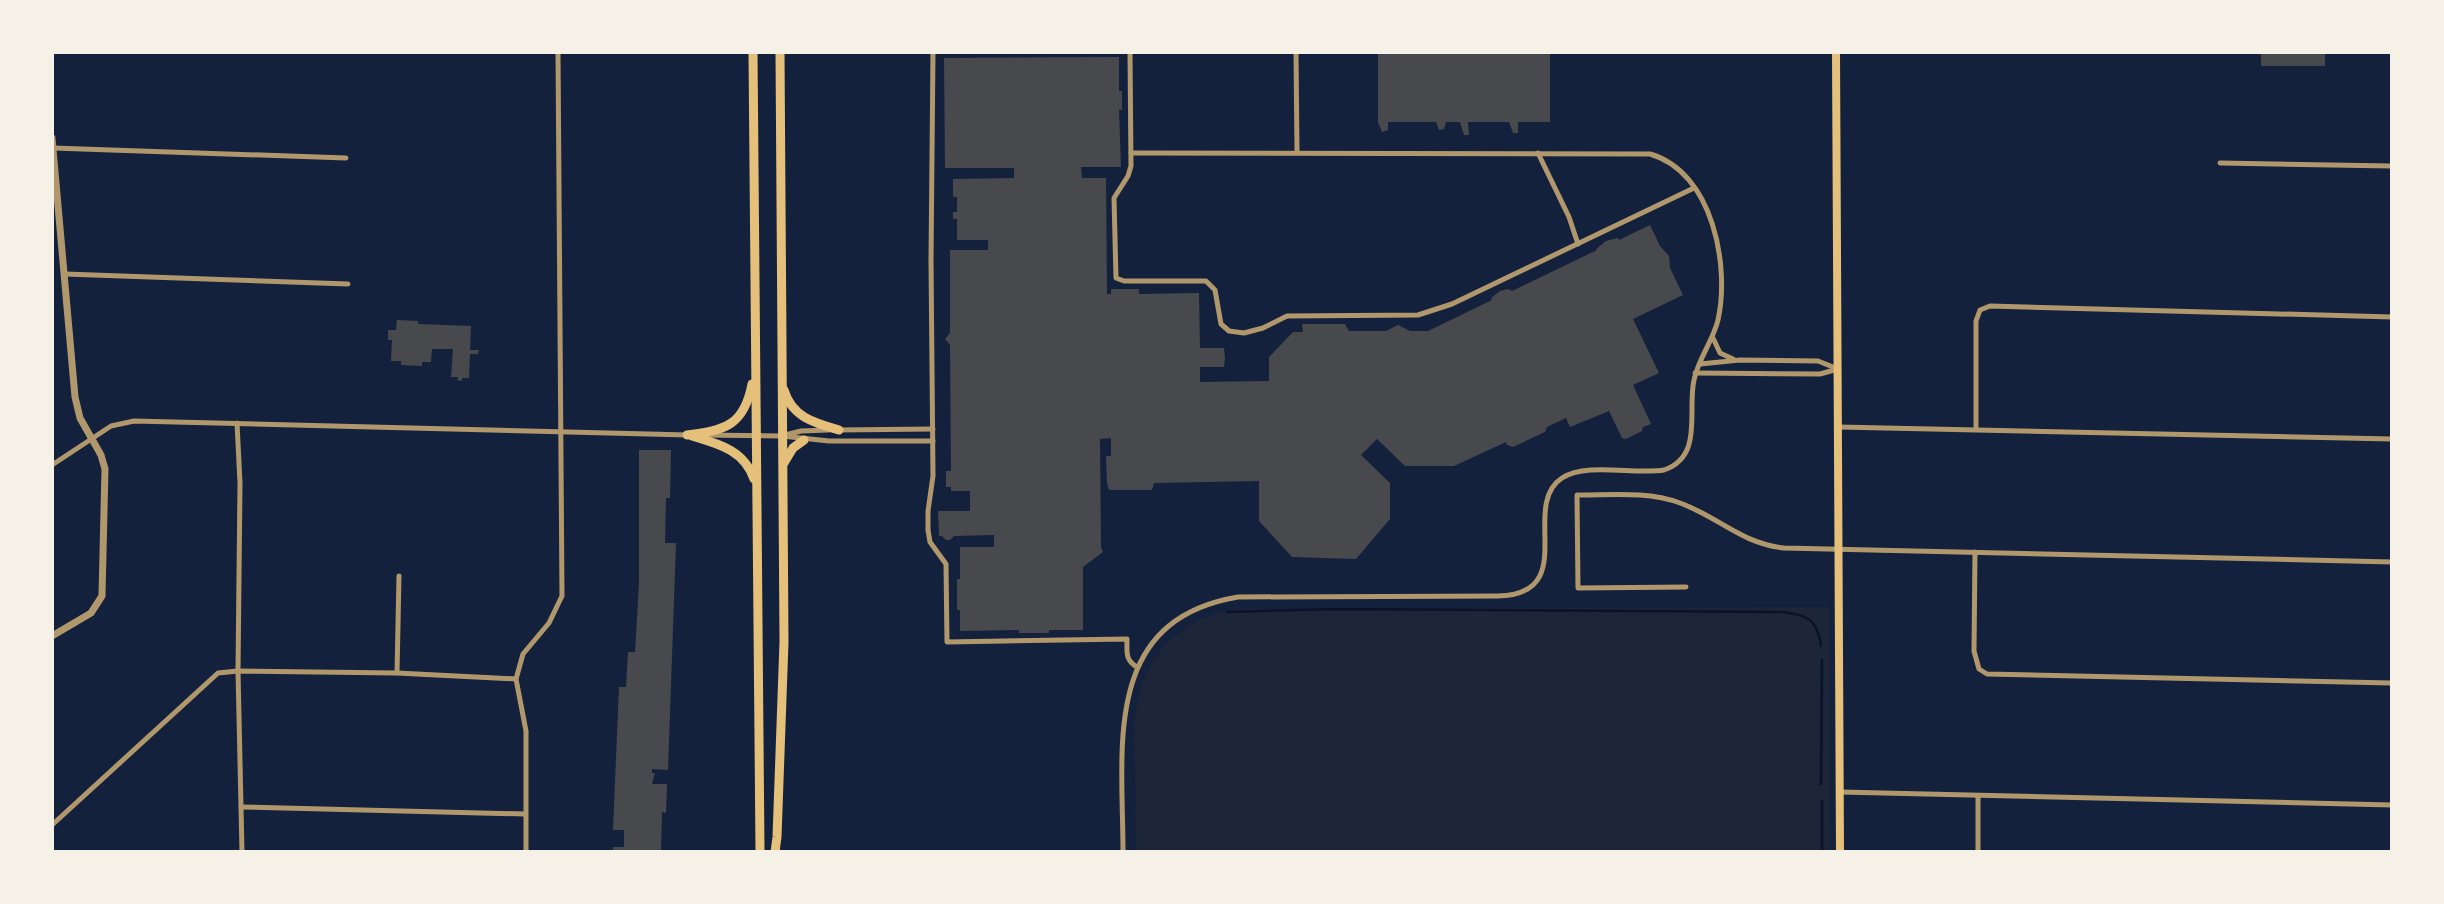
<svg xmlns="http://www.w3.org/2000/svg" width="2444" height="904" font-family="Karla,sans-serif">
<rect width="100%" height="100%" fill="#14213d"/>
<!-- green -->
<path fill="#1d2539" d="M1829 607 1830 851H1136C1136 823 1135 794 1135 765 1134 741 1133 715 1140 691 1153 646 1191 615 1236 609Z"/>
<g fill="none" stroke-linecap="round" stroke-linejoin="round">
<!-- stream -->
<g stroke="#0b132b" stroke-width="2.5">
<path d="M1227 612 1336 609 1782 612C1807 615 1817 618 1821 646"/>
<polyline points="1821,784 1822,660"/>
<polyline points="1822,801 1822,852"/>
</g>
</g>
<!-- building -->
<g fill="#48494c">
<polygon points="1378,52 1550,52 1550,122 1518,122 1518,133 1513,133 1509,122 1468,122 1469,135 1464,135 1460,122 1446,122 1444,129 1439,130 1436,122 1388,122 1388,130 1382,132 1378,122"/>
<rect x="2261" y="52" width="64" height="14"/>
<polygon points="1119,57 1119,91 1122,91 1122,110 1119,110 1121,167 1081,167 1082,178 1106,178 1107,294 1111,294 1111,289 1139,289 1139,294 1199,293 1200,348 1224,348 1225,358 1224,367 1200,367 1200,382 1269,381 1269,357 1293,332 1303,332 1302,324 1345,324 1349,331 1386,331 1398,325 1410,331 1428,331 1492,300 1491,298 1500,291 1508,289 1512,291 1597,250 1596,249 1606,241 1618,238 1619,240 1650,225 1660,246 1669,256 1670,268 1683,295 1633,319 1659,373 1633,385 1651,424 1643,427 1642,431 1626,439 1622,438 1609,411 1570,427 1566,418 1547,427 1545,432 1513,447 1507,445 1506,442 1454,466 1405,466 1377,439 1361,455 1390,483 1390,519 1356,559 1292,557 1259,521 1259,481 1154,483 1152,490 1109,490 1107,483 1106,456 1111,456 1111,438 1100,439 1101,547 1103,552 1083,567 1083,630 1049,630 1049,633 1019,633 1019,630 960,631 960,610 957,610 957,579 960,579 960,547 994,547 994,535 954,536 950,540 946,540 942,536 939,536 938,511 970,511 970,491 951,491 951,487 946,487 946,471 951,471 950,345 945,339 950,333 950,250 988,250 988,240 957,240 957,219 953,219 953,212 957,212 957,197 953,197 953,179 1014,178 1014,168 945,168 944,58"/>
<polygon points="397,320 418,321 418,324 471,326 470,350 479,350 478,354 470,354 469,378 462,378 462,381 457,380 458,377 451,377 453,349 432,349 431,362 422,362 422,366 401,365 401,361 391,361 392,340 388,340 388,330 396,330"/>
<polygon points="639,450 671,450 670,498 666,498 665,543 676,543 668,770 652,769 652,773 655,773 652,784 667,784 666,813 662,812 661,852 613,852 613,847 624,847 624,830 613,830 619,687 626,687 628,652 635,652 639,583"/>
</g>
<g fill="none" stroke-linecap="round" stroke-linejoin="round">
<!-- minor -->
<g stroke="#b1986c" stroke-width="5">
<path d="M933 52 931 260 933 476 928 511V530L930 542 946 564 947 642 1127 639C1127 652 1125 660 1137 667"/>
<polyline points="1130,52 1131,166 1128,176 1114,198 1116,278 1124,281 1206,281 1215,290 1221,324 1229,331 1244,333 1263,328 1287,316 1418,315 1452,304 1694,188"/>
<polyline points="1296,52 1297,152"/>
<polyline points="53,148 346,158"/>
<polyline points="1538,153 1569,217 1578,244"/>
<polyline points="2220,163 2392,166"/>
<polyline points="65,274 348,284"/>
<polyline points="1713,338 1720,353 1733,359"/>
<polyline points="1700,364 1740,360 1818,361 1838,369"/>
<polyline points="1695,373 1820,374 1838,369"/>
<polyline points="237,423 240,483 238,671 242,852"/>
<polyline points="1839,427 2392,439"/>
<polyline points="1976,429 1976,321 1980,310 1990,306 2392,317"/>
<polyline points="837,430 933,429"/>
<polyline points="704,435 782,436 829,441 933,441"/>
<polyline points="785,435 801,431 828,430"/>
<polyline points="52,465 111,426 134,421 688,435"/>
<polyline points="1975,552 1974,651 1979,669 1987,674 2392,683"/>
<path d="M1686 587 1578 588 1577 495C1611 495 1648 491 1680 503 1719 517 1740 543 1784 548L2392 562"/>
<polyline points="397,673 399,576"/>
<polyline points="1840,792 2392,805"/>
<polyline points="241,807 525,814"/>
<polyline points="52,825 218,673 238,671 397,673 516,679"/>
<polyline points="526,852 526,731 516,679 523,654 549,623 562,596 558,52"/>
<path d="M1123 852C1123 748 1101 620 1238 597L1498 596C1581 594 1519 506 1562 478 1587 462 1635 475 1664 470 1704 456 1687 411 1694 380 1698 359 1713 341 1718 320 1730 266 1713 172 1650 154L1131 153"/>
<polyline points="1978,852 1978,796"/>
</g>
<!-- tertiary -->
<polyline stroke="#b1986c" stroke-width="7" points="52,138 75,397 80,418 101,455 105,469 102,596 91,613 52,636"/>
<!-- secondary -->
<polyline stroke="#e5c07b" stroke-width="8" points="1836,52 1840,852"/>
<!-- primary -->
<g stroke="#e5c07b" stroke-width="9">
<polyline points="753,52 760,852"/>
<path d="M784 390C792 417 814 423 839 430"/>
<path d="M687 435C725 430 744 426 752 384"/>
<path d="M692 436C719 444 744 450 754 479"/>
<polyline points="784,463 793,448 804,440"/>
<polyline points="775,852 777,837 784,642 780,52"/>
</g>
</g>
<!-- border -->
<rect width="2444" height="904" fill="none" stroke="#f6f1e7" stroke-width="108"/>
</svg>
